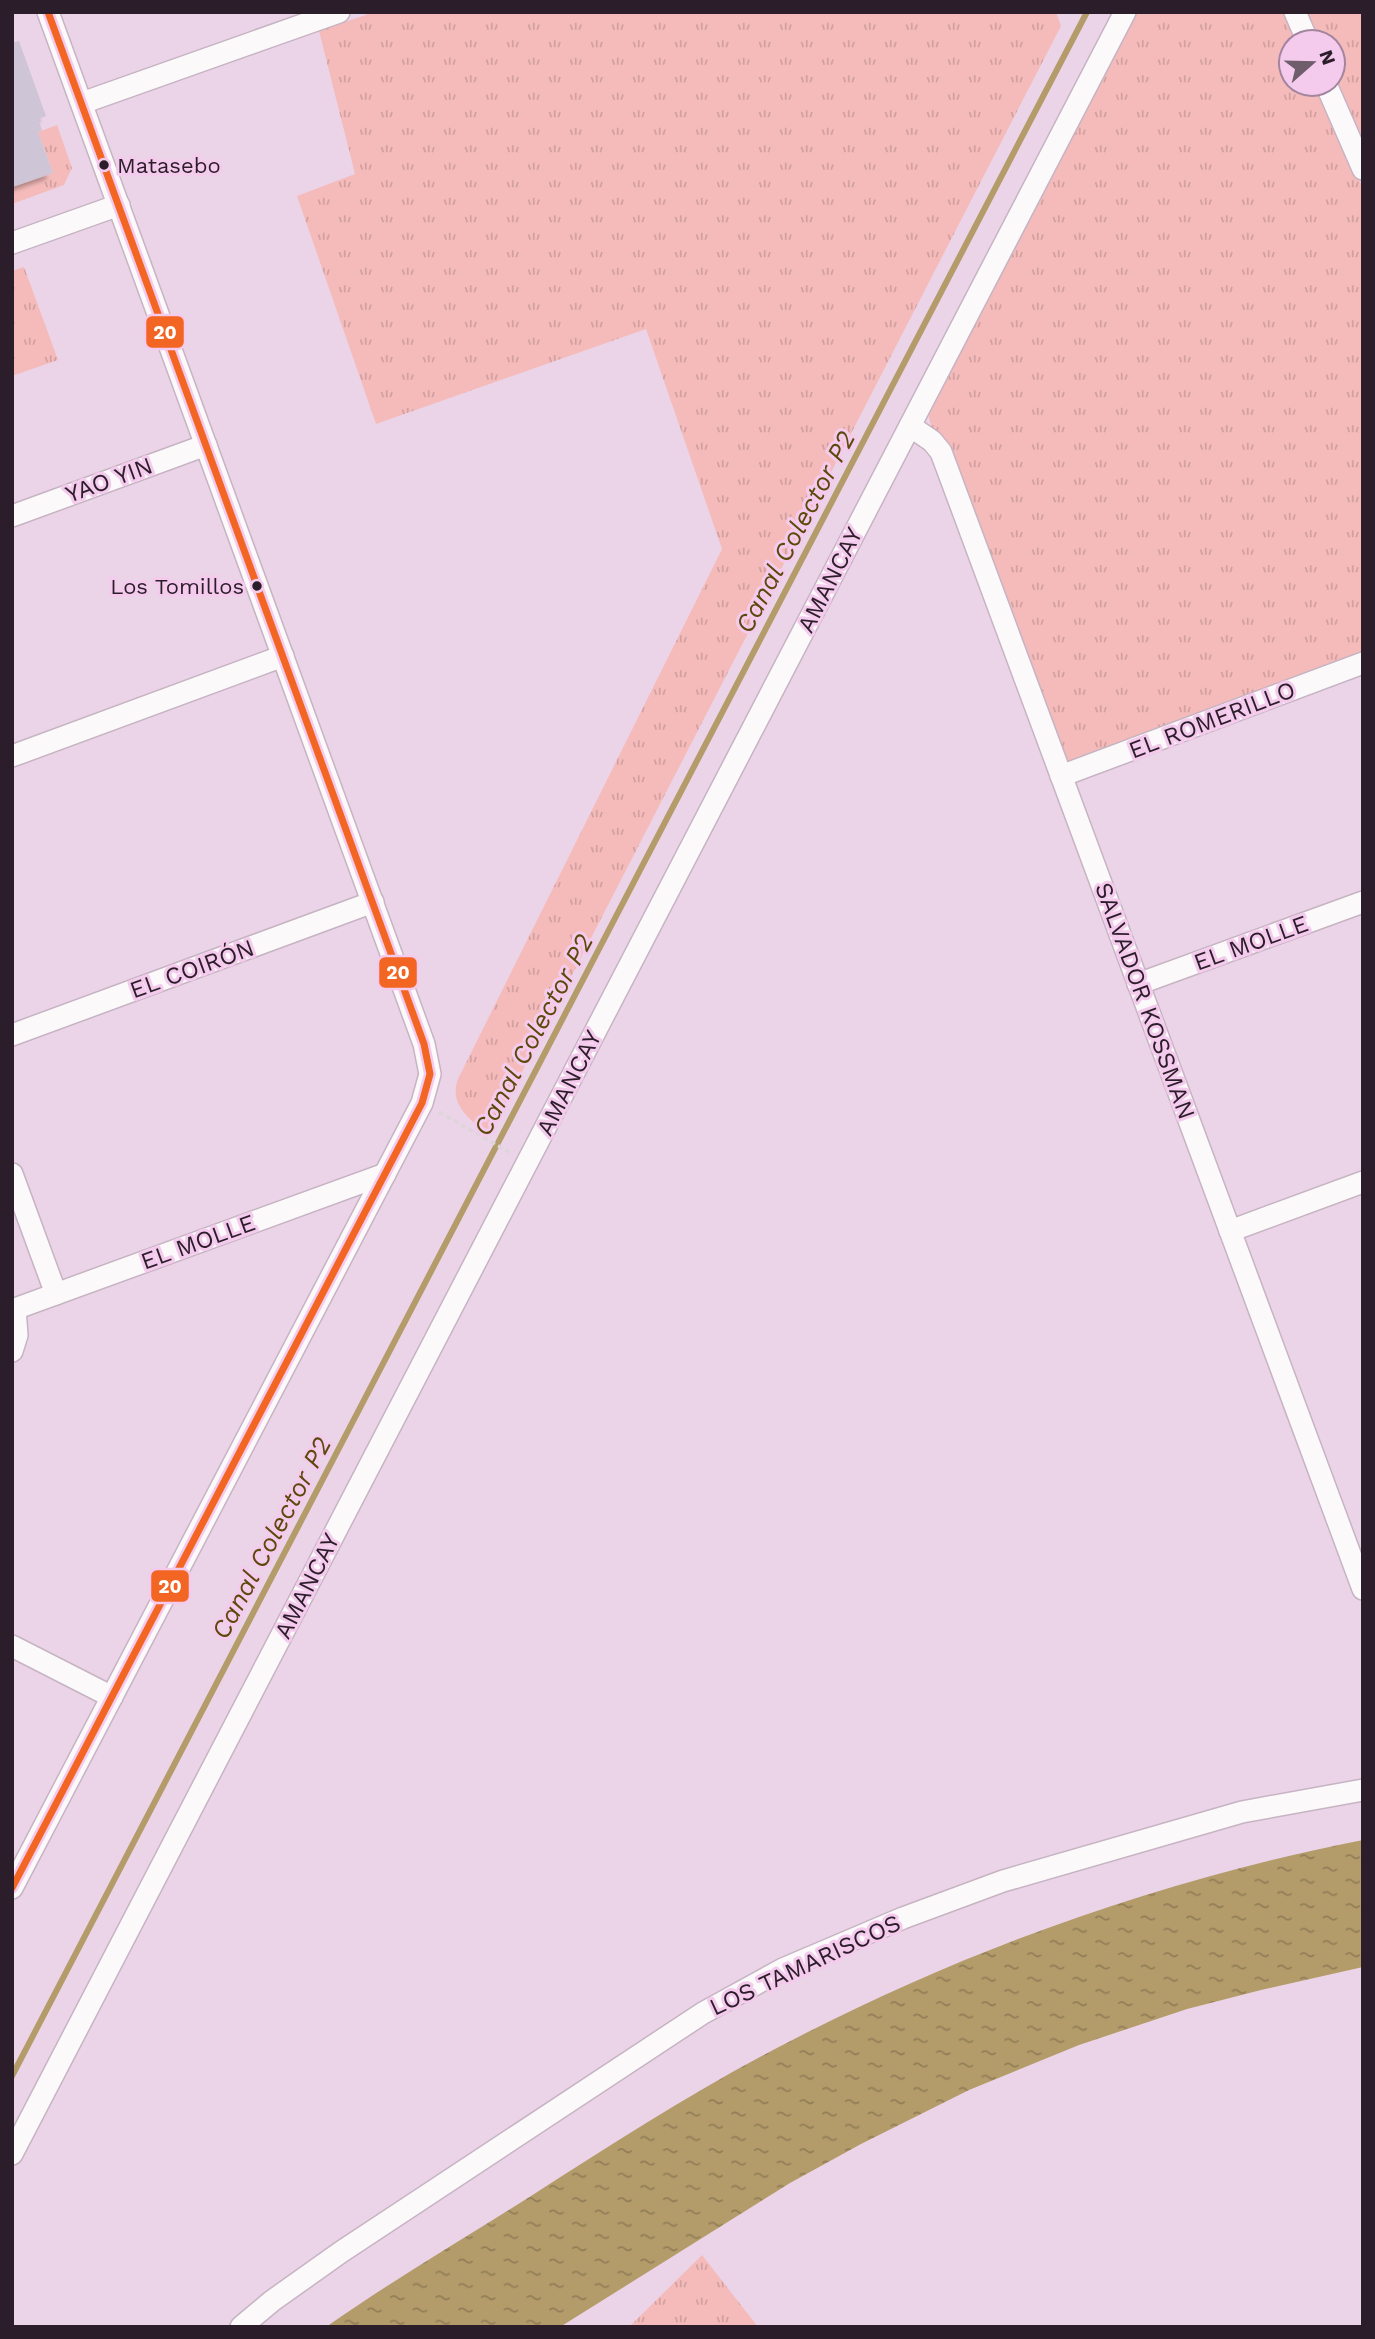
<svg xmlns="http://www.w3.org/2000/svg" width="1375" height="2339" font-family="'Work Sans',sans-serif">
<defs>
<pattern id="grass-tufts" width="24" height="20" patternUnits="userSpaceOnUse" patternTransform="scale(1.75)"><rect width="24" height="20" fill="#f5bbba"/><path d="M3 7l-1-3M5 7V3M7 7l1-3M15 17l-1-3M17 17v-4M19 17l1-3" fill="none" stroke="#d2a0a0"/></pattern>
<pattern id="water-ripples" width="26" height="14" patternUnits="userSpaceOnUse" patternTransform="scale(1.75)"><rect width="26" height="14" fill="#b39b6a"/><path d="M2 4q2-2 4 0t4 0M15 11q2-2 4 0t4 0" fill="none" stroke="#927e57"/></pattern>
<filter id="shadow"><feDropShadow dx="-6" dy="6" stdDeviation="2" flood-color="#0004"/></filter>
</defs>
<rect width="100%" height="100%" fill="#ebd4e7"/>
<!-- grass -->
<g fill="url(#grass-tufts)">
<path d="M374 12H1056L1061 26 489 1136C472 1120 448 1106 458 1079L722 549 646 329 376 424 297 196 355 174 319 31Z"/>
<polygon points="1135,12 1287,12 1300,42 1291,42 1291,84 1318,84 1363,189 1363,653 1066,765 931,426 928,413"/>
<polygon points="1305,12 1363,12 1363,144 1333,76 1333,42 1318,42"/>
<polygon points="57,125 72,168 64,185 12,204 12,187 53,173 38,132"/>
<polygon points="24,267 58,360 12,376 12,271"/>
<polygon points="702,2255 758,2327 629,2327"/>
</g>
<!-- water -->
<path fill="url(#water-ripples)" d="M1363 1840V1967L1261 1990 1187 2009 1079 2045 969 2090 861 2144 790 2183 560 2327H326C393 2280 463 2239 531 2196 611 2145 691 2093 775 2049 959 1952 1158 1880 1363 1840Z"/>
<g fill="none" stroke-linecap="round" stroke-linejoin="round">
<!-- stream -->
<polyline stroke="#b39b6a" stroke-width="6" points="12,2076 1087,12"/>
</g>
<!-- building -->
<polygon fill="#cec5d6" filter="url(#shadow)" points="19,41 46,116 38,119 42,130 38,132 53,173 12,187 12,43"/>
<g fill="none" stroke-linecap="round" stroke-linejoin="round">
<!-- minor casing -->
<g stroke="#c6b4c3" stroke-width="24">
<g id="minor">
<polyline points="1295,12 1308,42"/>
<polyline points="1326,84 1363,169"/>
<polyline points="82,103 339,12"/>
<polyline points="12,243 119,205"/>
<polyline points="910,426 932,441 941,452 1363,1589"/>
<polyline points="12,516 206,445"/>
<polyline points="12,756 283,656"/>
<polyline points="1061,776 1363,663"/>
<polyline points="1138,984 1363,902"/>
<polyline points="12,1035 373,902"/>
<polyline points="12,1174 56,1294"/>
<polyline points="1230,1231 1363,1182"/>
<polyline points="12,1310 385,1174"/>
<polyline points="12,1351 17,1335 15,1309"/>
<polyline points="12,1646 112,1697"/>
<polyline points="12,1888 422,1103 430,1074 424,1044 48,12"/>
<polyline points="12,2154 1125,12"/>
<polyline points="241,2327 272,2301 341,2252 703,2013 783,1969 903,1918 1003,1881 1242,1812 1363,1790"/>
</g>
</g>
<!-- path -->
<polyline stroke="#ddd5db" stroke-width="3.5" stroke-dasharray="5 3.5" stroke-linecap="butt" points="439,1112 509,1152"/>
<!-- minor -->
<use href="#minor" stroke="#fcf9fb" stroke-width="21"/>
<!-- bus-1 casing -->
<g stroke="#f4cbed" stroke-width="12">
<polyline id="bus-1" points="12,1888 422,1103 430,1074 424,1044 48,12"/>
</g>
<!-- bus-1 -->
<use href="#bus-1" stroke="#f26522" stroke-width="7"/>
</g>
<!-- markers -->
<g fill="#2c1d2a" stroke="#f4cbed" stroke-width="2.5">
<circle cx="104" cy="165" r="6"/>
<circle cx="257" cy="586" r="6"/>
</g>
<g text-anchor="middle" stroke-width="6" stroke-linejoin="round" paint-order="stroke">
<!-- bus labels -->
<g font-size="22" fill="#2c1d2a" stroke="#f4cbed" text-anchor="start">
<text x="117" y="173">Matasebo</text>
<text x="244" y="594" text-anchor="end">Los Tomillos</text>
</g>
<!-- street labels -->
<g font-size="24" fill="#2c1d2a" stroke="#f4cbed">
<text transform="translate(109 480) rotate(-20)" y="8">YAO YIN</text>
<text transform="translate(830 580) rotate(-63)" y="8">AMANCAY</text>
<text transform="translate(1212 720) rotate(-21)" y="8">EL ROMERILLO</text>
<text transform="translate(1251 943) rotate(-20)" y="8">EL MOLLE</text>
<text transform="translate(192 969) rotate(-20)" y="8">EL COIRÓN</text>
<text transform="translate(1145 1001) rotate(70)" y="8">SALVADOR KOSSMAN</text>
<text transform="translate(569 1083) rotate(-63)" y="8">AMANCAY</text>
<text transform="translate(198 1242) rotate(-20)" y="8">EL MOLLE</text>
<text transform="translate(307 1586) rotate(-63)" y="8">AMANCAY</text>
<text transform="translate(805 1965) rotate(-25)" y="8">LOS TAMARISCOS</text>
</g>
<!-- water labels -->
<g font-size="26" font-style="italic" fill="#5a4909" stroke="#f4cbed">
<text transform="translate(795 532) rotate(-62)" y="9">Canal Colector P2</text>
<text transform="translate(533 1035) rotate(-62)" y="9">Canal Colector P2</text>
<text transform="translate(271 1538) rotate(-62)" y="9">Canal Colector P2</text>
</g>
</g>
<g stroke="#f4cbed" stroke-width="2.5">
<rect x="145" y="315" width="40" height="34" rx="7" fill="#f26522"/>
<rect x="378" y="956" width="40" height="33" rx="7" fill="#f26522"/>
<rect x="150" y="1569" width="40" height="34" rx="7" fill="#f26522"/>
</g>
<g font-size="19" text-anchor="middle" font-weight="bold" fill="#fff">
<text x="165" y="339">20</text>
<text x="398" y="979">20</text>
<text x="170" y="1593">20</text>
</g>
<!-- border -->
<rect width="1375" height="2339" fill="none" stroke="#2c1d2a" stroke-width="28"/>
<!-- north arrow -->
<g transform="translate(1312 63) rotate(70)"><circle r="33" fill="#f4cbed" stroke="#a4859f" stroke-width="2"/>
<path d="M0-5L12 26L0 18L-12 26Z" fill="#6f5d6c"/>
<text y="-10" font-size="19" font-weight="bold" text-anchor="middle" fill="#2c1d2a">N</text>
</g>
</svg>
